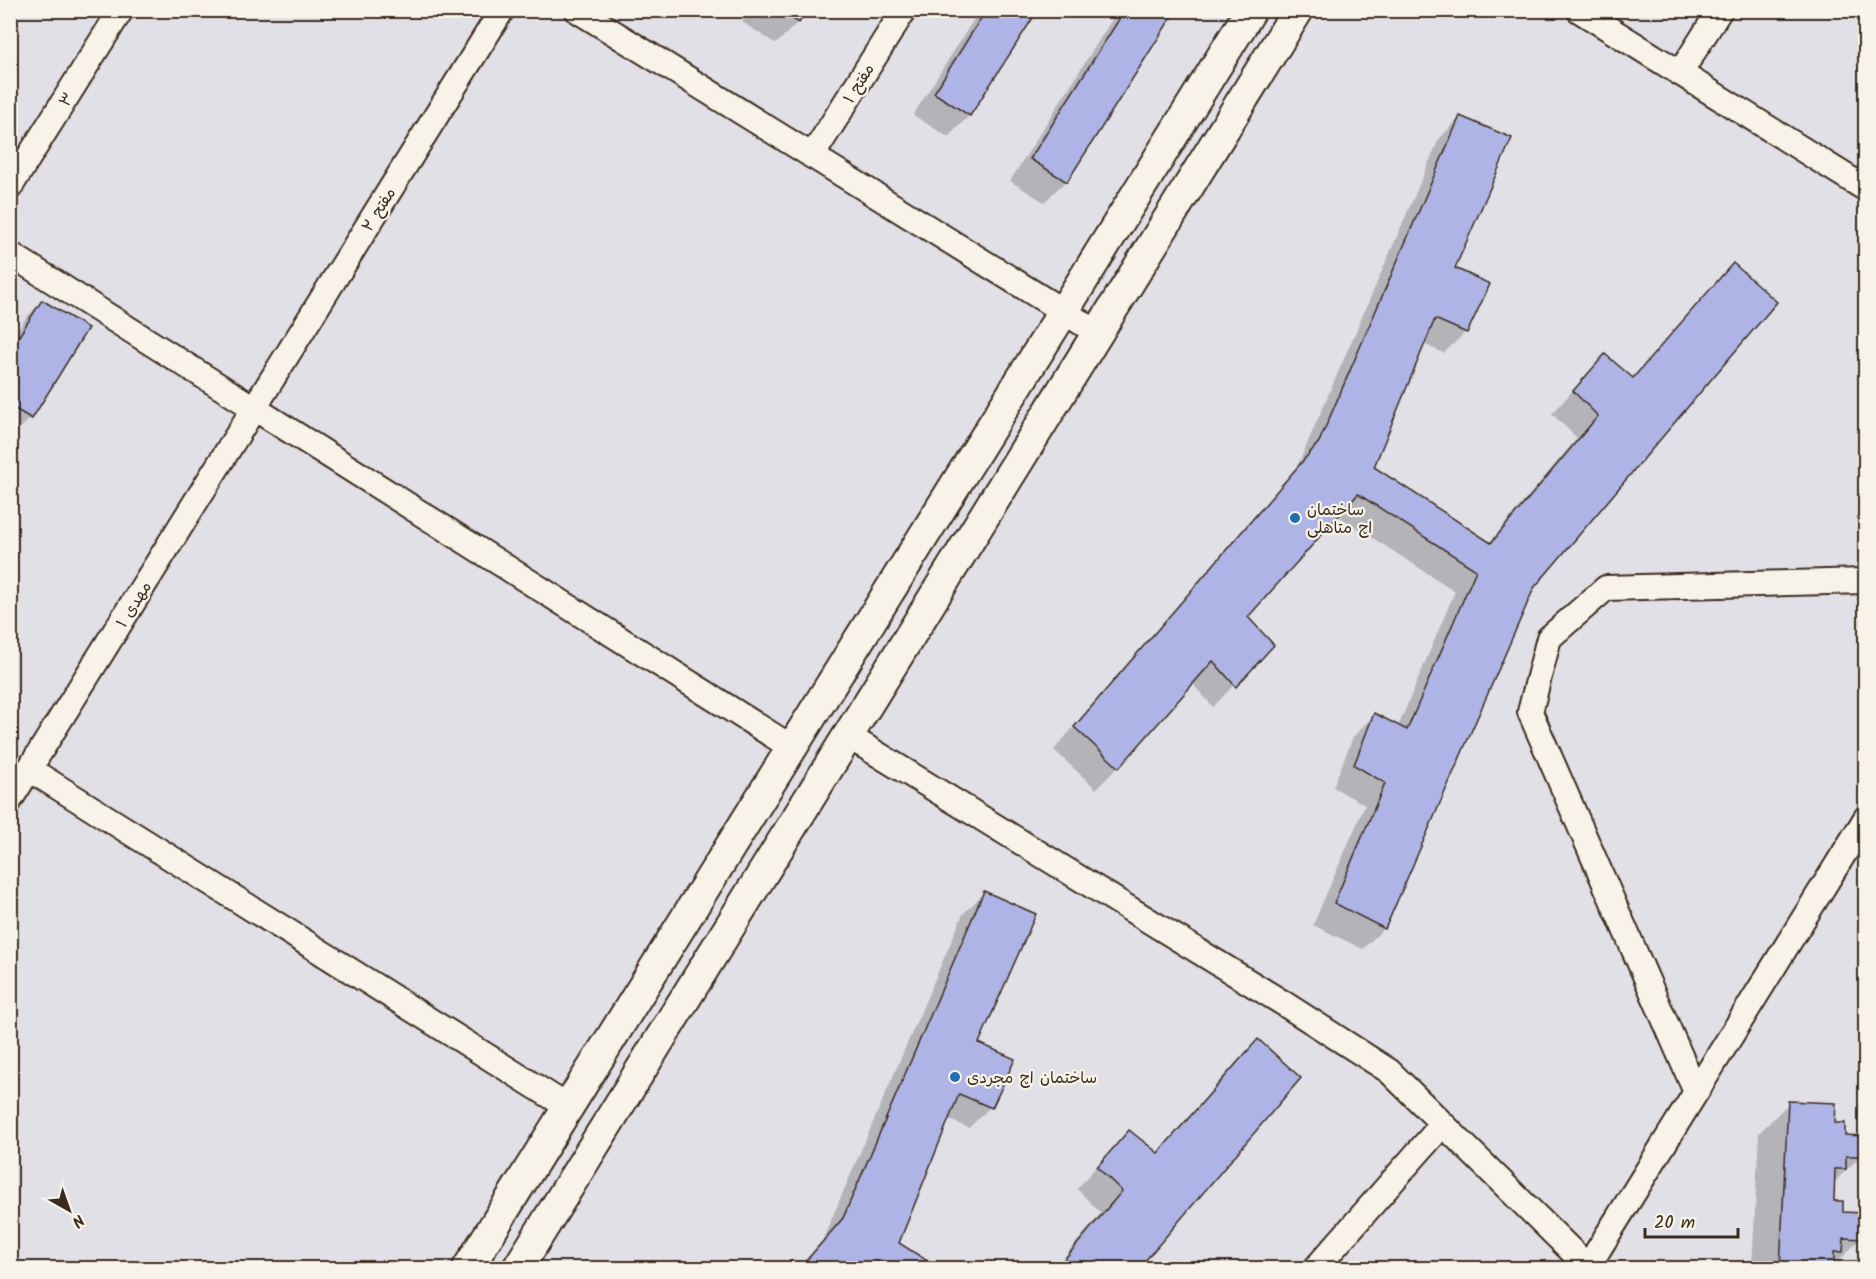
<svg xmlns="http://www.w3.org/2000/svg" width="1876" height="1279" font-family="Kalam,'Playpen Sans Arabic',sans-serif">
<rect width="100%" height="100%" fill="#e1e0e7"/>
<filter id="ink" filterUnits="userSpaceOnUse"><feTurbulence type="fractalNoise" baseFrequency=".0167" numOctaves="2"/><feDisplacementMap in="SourceGraphic" scale="12" xChannelSelector="R" yChannelSelector="G"/><feConvolveMatrix kernelMatrix="1 2 1 2 8 2 1 2 1" color-interpolation-filters="sRGB"/></filter>
<g filter="url(#ink)">
<!-- shadow -->
<g fill="#0003">
<polygon points="749,10 805,10 798,22 776,44 742,22"/>
<polygon points="980,10 1036,10 969,116 948,137 913,115"/>
<polygon points="1118,10 1174,10 1066,181 1044,202 1010,181"/>
<polygon points="1460,117 1453,269 1466,332 1444,353 1423,344 1373,468 1489,543 1577,438 1552,414 1584,378 1605,356 1632,378 1712,287 1733,266 1533,587 1384,928 1363,949 1313,925 1365,805 1333,787 1353,737 1374,715 1398,727 1455,591 1337,515 1246,617 1272,645 1213,707 1192,683 1118,767 1096,789 1054,750 1298,465 1439,139"/>
<polygon points="42,301 31,418 14,434 10,432 10,342 26,318"/>
<polygon points="984,893 977,1044 990,1107 969,1128 947,1119 897,1243 936,1268 798,1268 822,1241 963,914"/>
<polygon points="1258,1041 1299,1078 1137,1268 1055,1268 1101,1213 1077,1189 1108,1153 1129,1132 1156,1154 1236,1062"/>
<polygon points="1789,1103 1833,1124 1861,1156 1833,1183 1832,1203 1861,1238 1832,1268 1752,1268 1759,1133"/>
</g>
<!-- building -->
<g fill="#aeb5e6" stroke="#3b2a1e" stroke-width="1.5">
<polygon points="779,10 807,10 799,23"/>
<polygon points="986,10 1038,10 970,116 934,93"/>
<polygon points="1125,10 1176,10 1067,182 1030,159"/>
<polygon points="1460,116 1512,138 1455,268 1490,284 1467,333 1435,319 1374,467 1491,543 1598,416 1573,391 1605,354 1633,378 1733,263 1777,302 1534,588 1385,929 1334,903 1385,783 1354,765 1374,713 1407,730 1476,570 1358,494 1248,617 1274,645 1236,687 1213,661 1119,768 1074,727 1319,442"/>
<polygon points="42,300 88,328 32,419 10,406 10,350"/>
<polygon points="984,891 1036,914 979,1043 1015,1059 992,1108 959,1094 899,1243 939,1268 800,1268 843,1218"/>
<polygon points="1258,1039 1301,1078 1139,1268 1057,1268 1122,1191 1097,1167 1129,1130 1158,1153"/>
<polygon points="1788,1101 1836,1103 1835,1123 1845,1123 1845,1135 1863,1136 1862,1156 1846,1156 1846,1169 1835,1169 1834,1201 1843,1201 1843,1212 1863,1213 1862,1239 1844,1238 1843,1252 1834,1252 1834,1268 1780,1268"/>
</g>
<g fill="none" stroke-linecap="round" stroke-linejoin="round">
<!-- minor casing -->
<g stroke="#3b2a1e" stroke-width="28">
<g id="minor">
<polyline points="577,10 1098,333"/>
<polyline points="1579,10 1866,189"/>
<polyline points="1680,73 1720,10"/>
<polyline points="812,156 904,10"/>
<polyline points="10,187 121,10"/>
<polyline points="10,254 791,747"/>
<polyline points="848,736 1283,1003 1389,1071 1588,1267"/>
<polyline points="29,769 568,1107"/>
<polyline points="10,800 502,10"/>
<polyline points="1696,1092 1530,712 1549,638 1606,588 1866,581"/>
<polyline points="1316,1268 1442,1125"/>
<polyline points="1587,1268 1866,818"/>
</g>
</g>
<!-- tertiary casing -->
<g stroke="#3b2a1e" stroke-width="34">
<g id="tertiary">
<polyline points="468,1268 1251,10"/>
<polyline points="518,1268 1298,10"/>
</g>
</g>
<!-- minor -->
<use href="#minor" stroke="#f7f3e8" stroke-width="24"/>
<!-- tertiary -->
<use href="#tertiary" stroke="#f7f3e8" stroke-width="30"/>
</g>
</g>
<!-- markers -->
<g fill="#1f6fb2" stroke="#f7f3e8" stroke-width="2">
<circle cx="1295" cy="518" r="6"/>
<circle cx="955" cy="1077" r="6"/>
</g>
<g text-anchor="middle" stroke-width="4.5" stroke-linejoin="round" paint-order="stroke">
<!-- street labels -->
<g font-size="16" fill="#3b2a1e" stroke="#f7f3e8">
<text transform="translate(858 83) rotate(-58)" y="6">مفتح ۱</text>
<text transform="translate(66 99) rotate(-58)" y="6">۳</text>
<text transform="translate(378 209) rotate(-58)" y="6">مفتح ۲</text>
<text transform="translate(133 604) rotate(-58)" y="6">مهدی ۱</text>
</g>
<!-- poi labels -->
<g font-size="16" fill="#3b2a1e" stroke="#f7f3e8" text-anchor="start">
<text x="1307" y="515">ساختمان<tspan x="1307" dy="18">اچ متاهلی</tspan></text>
<text x="967" y="1083">ساختمان اچ مجردی</text>
</g>
</g>
<!-- margin -->
<rect width="1876" height="1279" fill="none" stroke="#f7f3e8" stroke-width="36"/>
<rect x="18" y="18" width="1840" height="1243" fill="none" stroke="#3b2a1e" stroke-width="2" filter="url(#ink)"/>
<!-- north arrow -->
<g transform="translate(69 1210) rotate(140)" stroke="#f7f3e8" stroke-width="4.5" paint-order="stroke">
<path d="M0-4.5L10 22L0 15L-10 22Z" fill="#3b2a1e"/>
<text y="-9" font-size="16" font-weight="bold" text-anchor="middle" fill="#3b2a1e">N</text>
</g>
<!-- scale -->
<path d="M1645 1228v9h93v-9" fill="none" stroke="#3b2a1e" stroke-width="3"/>
<text x="1654" y="1228" font-size="18" fill="#3b2a1e" stroke="#f7f3e8" stroke-width="4.5" paint-order="stroke">20 m</text>
</svg>
